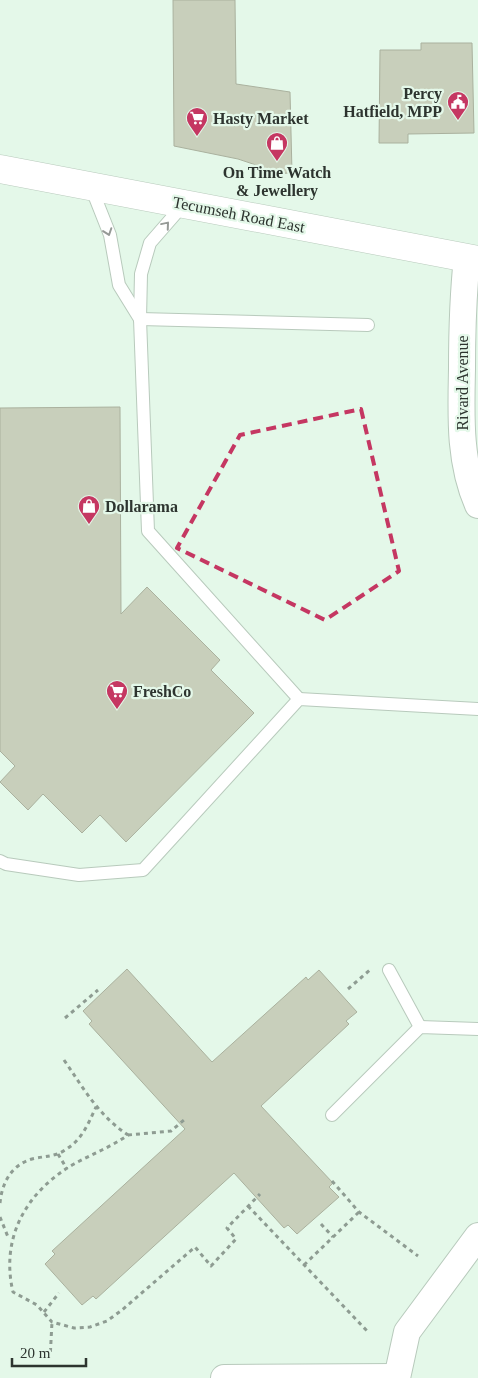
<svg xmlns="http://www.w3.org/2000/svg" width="478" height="1378" font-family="'Times New Roman',serif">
<rect width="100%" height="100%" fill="#e4f8e9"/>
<!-- building -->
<g fill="#c8cfbb" stroke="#aab19e">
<polygon points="173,0 235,0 236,84 290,92 292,173 262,174 262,167 238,159 174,146"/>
<polygon points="421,43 472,43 474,133 408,134 408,143 379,143 380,50 421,50"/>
<polygon points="120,407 121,614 147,587 220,660 211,670 254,713 126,842 100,815 82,833 43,794 28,810 0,782 15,766 0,751 0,408"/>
<polygon points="127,969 212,1062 306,977 308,980 319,970 357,1012 346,1021 349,1024 261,1106 333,1183 329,1187 339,1197 297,1234 288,1225 284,1228 234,1173 96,1299 93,1296 82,1305 45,1264 55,1254 52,1251 185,1129 89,1024 92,1021 83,1011"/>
</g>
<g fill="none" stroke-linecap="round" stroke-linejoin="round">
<!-- service casing -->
<g stroke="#b8cabc" stroke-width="14">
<g id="service">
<polyline points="91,187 110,235 119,285 140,319"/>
<polyline points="184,204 150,243 141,274 140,319 148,531 299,699"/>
<polyline points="140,319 368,325"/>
<polyline points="0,861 6,864 79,875 143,870 299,699 478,709"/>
<polyline points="389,970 420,1027"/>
<polyline points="332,1115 420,1027 478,1029"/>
</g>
</g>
<!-- minor casing -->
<g stroke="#b8cabc" stroke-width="28">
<g id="minor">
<path d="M467 258C463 295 462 332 462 369 461 416 459 462 478 505"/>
<polyline points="224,1378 397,1377"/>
<polyline points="397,1378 407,1332 478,1236"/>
</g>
</g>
<!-- secondary casing -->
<g stroke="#b8cabc" stroke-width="29">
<polyline id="secondary" points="0,169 478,260"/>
</g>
<!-- path -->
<g stroke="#8e9c92" stroke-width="3" stroke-dasharray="4 4" stroke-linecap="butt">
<polyline points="348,989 371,969"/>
<polyline points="65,1018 98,990"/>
<path d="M64 1060C84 1089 98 1115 128 1135 111 1147 92 1154 74 1164 27 1191 0 1237 13 1292L37 1305 52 1322 74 1328 90 1327 107 1321 122 1310 195 1247 211 1266 236 1239 227 1228 260 1194"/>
<polyline points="128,1135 171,1131 184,1120"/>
<polyline points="58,1154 67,1169"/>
<polyline points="332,1181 359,1212 418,1256"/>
<path d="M0 1203C2 1183 11 1165 32 1159 44 1156 55 1157 65 1150 82 1140 88 1124 96 1107"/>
<polyline points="248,1206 369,1333"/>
<polyline points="0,1217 8,1237"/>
<polyline points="321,1224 333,1237"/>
<polyline points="304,1265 359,1212"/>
<polyline points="44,1312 59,1293"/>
<polyline points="50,1360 52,1322"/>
</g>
<!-- service -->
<use href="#service" stroke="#fff" stroke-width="12"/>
<!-- minor -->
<use href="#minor" stroke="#fff" stroke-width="26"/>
<!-- secondary -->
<use href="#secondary" stroke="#fff" stroke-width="28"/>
</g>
<!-- one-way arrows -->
<defs><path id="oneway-chevron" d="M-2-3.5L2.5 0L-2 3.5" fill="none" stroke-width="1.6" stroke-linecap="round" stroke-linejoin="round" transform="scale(1.25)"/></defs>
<g stroke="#969a97">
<use href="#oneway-chevron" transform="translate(166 225) rotate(-50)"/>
<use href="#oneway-chevron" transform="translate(108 232) rotate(71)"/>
</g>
<!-- marked area -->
<path fill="none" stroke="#c53762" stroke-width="4" stroke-dasharray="10 6" stroke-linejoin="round" d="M361 409 399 571 325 620 177 548 240 435Z"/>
<!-- icons -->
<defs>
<g id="civic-pin" transform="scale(1.125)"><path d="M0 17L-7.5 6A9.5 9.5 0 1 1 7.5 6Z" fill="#c53762" stroke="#e4f8e9"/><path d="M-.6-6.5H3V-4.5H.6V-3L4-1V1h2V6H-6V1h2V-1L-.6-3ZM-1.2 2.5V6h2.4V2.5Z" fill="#fff"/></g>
<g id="supermarket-pin" transform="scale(1.125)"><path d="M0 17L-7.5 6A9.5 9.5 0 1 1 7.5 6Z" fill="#c53762" stroke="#e4f8e9"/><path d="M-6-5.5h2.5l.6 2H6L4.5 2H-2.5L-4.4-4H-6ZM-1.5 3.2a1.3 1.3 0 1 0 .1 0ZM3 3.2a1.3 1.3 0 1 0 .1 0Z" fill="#fff"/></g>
<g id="shop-pin" transform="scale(1.125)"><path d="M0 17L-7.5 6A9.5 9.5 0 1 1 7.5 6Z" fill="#c53762" stroke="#e4f8e9"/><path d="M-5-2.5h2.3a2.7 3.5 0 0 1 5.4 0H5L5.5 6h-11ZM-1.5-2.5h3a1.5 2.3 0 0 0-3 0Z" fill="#fff"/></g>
</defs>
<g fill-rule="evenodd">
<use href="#civic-pin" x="458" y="102"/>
<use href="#supermarket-pin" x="197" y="118"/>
<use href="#shop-pin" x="277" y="143"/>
<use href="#shop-pin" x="89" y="506"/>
<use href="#supermarket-pin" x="117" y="691"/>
</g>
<g text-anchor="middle" stroke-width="4.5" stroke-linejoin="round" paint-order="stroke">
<!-- poi labels -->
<g font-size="16" font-weight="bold" fill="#2d342f" stroke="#e4f8e9" text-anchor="start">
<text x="442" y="99" text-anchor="end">Percy<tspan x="442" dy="18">Hatfield, MPP</tspan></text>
<text x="213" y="124">Hasty Market</text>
<text x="277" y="178" text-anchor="middle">On Time Watch<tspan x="277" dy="18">&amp; Jewellery</tspan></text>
<text x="105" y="512">Dollarama</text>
<text x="133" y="697">FreshCo</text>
</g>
<!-- street labels -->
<g font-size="16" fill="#2d342f" stroke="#e4f8e9">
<text transform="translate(239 214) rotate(11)" y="6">Tecumseh Road East</text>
<text transform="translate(462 383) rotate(-90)" y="6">Rivard Avenue</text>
</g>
</g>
<!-- scale -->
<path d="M12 1358v8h74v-8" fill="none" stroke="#2d342f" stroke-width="2.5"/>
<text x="20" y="1358" font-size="15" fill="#2d342f" stroke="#e4f8e9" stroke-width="4" paint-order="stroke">20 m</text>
</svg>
